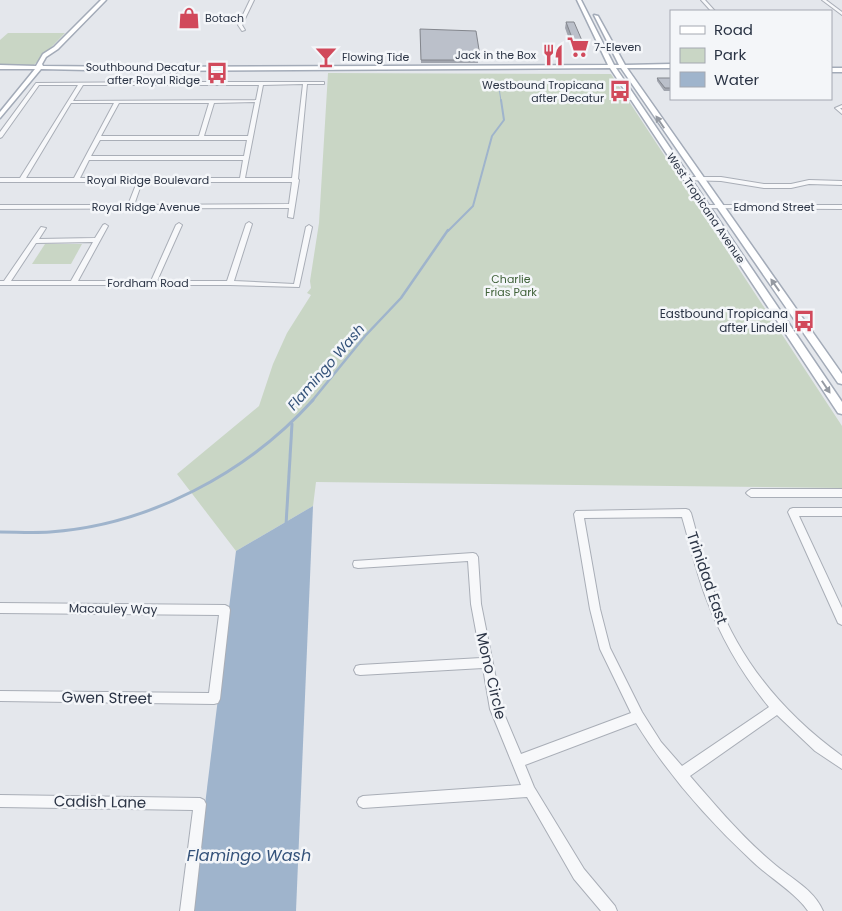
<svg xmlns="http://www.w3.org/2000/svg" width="842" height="911" font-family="Poppins,sans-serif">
<rect width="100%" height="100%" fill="#e4e7ec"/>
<!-- green -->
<g fill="#c9d6c5">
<polygon points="8,33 65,33 34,65 0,65 0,40"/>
<polygon points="328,73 611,74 842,426 842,488 316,482 313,506 236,551 177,474 259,406 273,364 287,333 311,295 307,293 311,288 310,281 319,223"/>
<polygon points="45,244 82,244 71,264 32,264"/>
</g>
<!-- water -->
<polygon fill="#9fb4cc" points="313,506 296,911 192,911 236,551"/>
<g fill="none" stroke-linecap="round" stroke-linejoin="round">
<!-- stream-far3 -->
<polyline stroke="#9fb4cc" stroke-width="1" points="499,88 501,101"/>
<!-- stream-far2 -->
<polyline stroke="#9fb4cc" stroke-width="2" points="448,231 473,206 492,136 504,120 501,100"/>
<!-- stream-far1 -->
<polyline stroke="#9fb4cc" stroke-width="2.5" points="312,401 365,336 401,298 448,230"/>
<!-- stream -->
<g stroke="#9fb4cc" stroke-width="3">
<polyline points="286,525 292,424"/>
<path d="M0 532C16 532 33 533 50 532 149 525 247 473 313 400"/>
</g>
<!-- minor casing -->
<g stroke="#a9aeb7" stroke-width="2">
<g id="minor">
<polygon points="250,0 254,0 242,25 245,30 242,31 238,25"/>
<polygon points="701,0 705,0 715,11 711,11"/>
<polygon points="822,0 826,0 842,12 842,15"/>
<path d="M180 68 182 69 175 74 173 82H324V84H307L298 179 299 180 293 218 288 217 289 208 0 209V205H128L137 182H0V178H20L78 85H39L2 137 0 138V132L36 83 168 82 171 72ZM303 84 292 178H245L263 85ZM83 85H259L256 100 73 101ZM255 102 248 136H204L214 103ZM71 103H114L74 178H26ZM119 103H209L199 136H101ZM100 140H247L244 156H91ZM89 160H243L240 178H80ZM142 182H292L289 204 134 205Z"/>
<polygon points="842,105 842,108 840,108 842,110 842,114 835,108"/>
<polygon points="686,177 721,177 764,184 791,184 809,180 842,181 842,185 809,184 791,188 764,188 721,181 684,180 683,179"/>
<polygon points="705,205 842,205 842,209 703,208 702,207"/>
<path d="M249 222 252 224 234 281 294 284 306 227 309 225 312 227 299 287 230 285H0V281H4L41 227 46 228 39 239 95 238 103 225 105 224 108 226 78 281H151L176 225 179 223 182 225 157 281H227L246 224ZM93 242 71 281H11L36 243Z"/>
<polygon points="751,489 842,489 842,497 751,497 748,495 746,493 748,491"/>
<polygon points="793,508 842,508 842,516 799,516 842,608 842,625 838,623 788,512 790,509"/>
<path d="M686 509 689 510 691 513C699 541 705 570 716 597 741 663 785 715 842 756V769L815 751 777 715 690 776C716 806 742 837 773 863 790 878 814 889 823 911H808C795 892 768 877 751 860 707 819 667 773 636 723L525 765 534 787 584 869 615 906 617 911H601L574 879 527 797 363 808 359 806 357 802 359 798 363 796 521 785 490 709 483 668 360 675 356 674 354 670 356 666 360 665 481 658 471 604 468 561 358 568 354 567 353 564 354 561 473 553 476 554 478 557 481 604 502 709 521 754 631 713 600 649 590 609 574 514 576 511ZM682 517C690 544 696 572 706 598 721 638 742 674 769 707L682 766 661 742 642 712 610 648 600 609 584 518Z"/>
<polygon points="0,603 225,605 229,607 230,610 220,699 218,703 214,704 0,701 0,691 209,693 219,615 0,613"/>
<polygon points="0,795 200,798 204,800 206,804 194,911 180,911 193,810 0,807"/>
</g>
</g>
<!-- major casing -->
<g stroke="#a3abb8" stroke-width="3">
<g id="major">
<polygon points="101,0 106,0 58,49 46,57 42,64 43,66 136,67 608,65 577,0 581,0 614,65 619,65 594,15 598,16 625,65 671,64 671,68 627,68 842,374 842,384 838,383 621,68 616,68 842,402 842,414 838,413 610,68 136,71 41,69 0,118 0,112 35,69 0,69 0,65 36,66 43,54 54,47"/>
<rect x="831" y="68" width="11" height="4"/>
</g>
</g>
<!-- minor -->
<use href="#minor" fill="#f7f8fa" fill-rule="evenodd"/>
<!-- major -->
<use href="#major" fill="#fff" fill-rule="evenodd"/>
</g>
<!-- wall -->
<g fill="#a1a5ae">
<polygon points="566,22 583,43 582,50 573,50 565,28"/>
<polygon points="420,29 480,56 480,59 478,59 478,63 421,63"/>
<polygon points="657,78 671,78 671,91 664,91 657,81"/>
</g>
<!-- building -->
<g fill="#bbc0ca" stroke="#83868d">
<polygon points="566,22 574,22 583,43 574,43"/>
<polygon points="420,29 476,31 480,56 477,56 478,60 421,60"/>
<polygon points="657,78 671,78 671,88 665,88"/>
</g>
<!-- one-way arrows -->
<defs><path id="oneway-solid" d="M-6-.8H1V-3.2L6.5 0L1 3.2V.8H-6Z" transform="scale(1.25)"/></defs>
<g fill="#959aa2">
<use href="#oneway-solid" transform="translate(660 122) rotate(-124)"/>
<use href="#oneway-solid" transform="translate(775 285) rotate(-125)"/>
<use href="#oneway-solid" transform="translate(826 387) rotate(56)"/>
</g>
<!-- icons -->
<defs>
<g id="shop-bare" transform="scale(1.725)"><path d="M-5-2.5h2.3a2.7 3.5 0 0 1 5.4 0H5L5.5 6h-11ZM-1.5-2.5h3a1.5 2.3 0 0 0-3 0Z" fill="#d1495b" stroke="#f4f6f9" stroke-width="2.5" paint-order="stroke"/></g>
<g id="supermarket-bare" transform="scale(1.725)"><path d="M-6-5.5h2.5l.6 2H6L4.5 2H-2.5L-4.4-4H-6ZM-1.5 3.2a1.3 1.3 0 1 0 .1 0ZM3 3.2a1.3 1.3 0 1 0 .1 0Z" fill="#d1495b" stroke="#f4f6f9" stroke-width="2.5" paint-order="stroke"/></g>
<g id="restaurant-bare" transform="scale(1.725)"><path d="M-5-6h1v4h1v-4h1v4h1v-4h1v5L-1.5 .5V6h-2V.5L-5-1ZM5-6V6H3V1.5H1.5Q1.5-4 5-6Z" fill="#d1495b" stroke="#f4f6f9" stroke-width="2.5" paint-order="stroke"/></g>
<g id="bar-bare" transform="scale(1.725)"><path d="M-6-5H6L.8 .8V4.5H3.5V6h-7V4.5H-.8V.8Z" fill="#d1495b" stroke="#f4f6f9" stroke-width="2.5" paint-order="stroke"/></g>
<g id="bus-bare" transform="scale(1.725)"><path d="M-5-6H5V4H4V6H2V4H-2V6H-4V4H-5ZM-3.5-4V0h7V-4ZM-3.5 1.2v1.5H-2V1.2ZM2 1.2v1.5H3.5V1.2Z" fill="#d1495b" stroke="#f4f6f9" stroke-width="2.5" paint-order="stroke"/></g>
</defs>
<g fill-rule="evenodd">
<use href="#shop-bare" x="189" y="18"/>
<use href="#supermarket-bare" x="578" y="47"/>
<use href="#restaurant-bare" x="553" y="55"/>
<use href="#bar-bare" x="326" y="57"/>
<use href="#bus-bare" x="217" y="73"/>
<use href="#bus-bare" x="620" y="91"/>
<use href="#bus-bare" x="804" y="321"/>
</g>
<g text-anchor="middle" stroke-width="5" stroke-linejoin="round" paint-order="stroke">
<!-- far-poi labels -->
<g font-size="11" fill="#2b3445" stroke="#f4f6f9" text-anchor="start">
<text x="205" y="22">Botach</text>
<text x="594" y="51">7-Eleven</text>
<text x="536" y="59" text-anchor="end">Jack in the Box</text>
<text x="342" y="61">Flowing Tide</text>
<text x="200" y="71" text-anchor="end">Southbound Decatur<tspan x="200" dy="13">after Royal Ridge</tspan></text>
<text x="604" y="89" text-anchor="end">Westbound Tropicana<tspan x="604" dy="13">after Decatur</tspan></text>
</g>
<!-- far-street labels -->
<g font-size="11" fill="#2b3445" stroke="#f4f6f9">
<text x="148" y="184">Royal Ridge Boulevard</text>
<text x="146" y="211">Royal Ridge Avenue</text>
<text x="774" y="211">Edmond Street</text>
<text transform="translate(706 208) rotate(56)" y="4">West Tropicana Avenue</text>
<text x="148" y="287">Fordham Road</text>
</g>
<!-- far-park labels -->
<g font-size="11" fill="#3f6138" stroke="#f4f6f9">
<text x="511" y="283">Charlie<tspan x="511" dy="13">Frias Park</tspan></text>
</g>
<!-- poi labels -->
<g font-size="12" fill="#2b3445" stroke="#f4f6f9" text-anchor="end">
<text x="788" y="318">Eastbound Tropicana<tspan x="788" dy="14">after Lindell</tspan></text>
</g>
<!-- street labels -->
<g font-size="12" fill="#2b3445" stroke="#f4f6f9">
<text transform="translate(113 609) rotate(1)" y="4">Macauley Way</text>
</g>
<!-- water labels -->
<g font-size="14" font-style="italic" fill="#34527a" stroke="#f4f6f9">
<text transform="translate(326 367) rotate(-49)" y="5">Flamingo Wash</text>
</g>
<!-- near-street labels -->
<g font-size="15" fill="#2b3445" stroke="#f4f6f9">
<text transform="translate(707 578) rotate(71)" y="5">Trinidad East</text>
<text transform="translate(491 676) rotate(77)" y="5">Mono Circle</text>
<text transform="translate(107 698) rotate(1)" y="5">Gwen Street</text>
<text transform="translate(100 802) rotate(1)" y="5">Cadish Lane</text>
</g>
<!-- near-water labels -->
<g font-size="16" font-style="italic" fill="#34527a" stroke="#f4f6f9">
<text x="249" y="861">Flamingo Wash</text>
</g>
</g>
<!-- legend -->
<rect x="670" y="10" width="162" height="90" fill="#f4f6f9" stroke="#a4a8b1"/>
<rect x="680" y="26" width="25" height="8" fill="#ffffff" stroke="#a4a8b1"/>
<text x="714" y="35" font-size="15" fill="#2b3445">Road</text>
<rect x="680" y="48" width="25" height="15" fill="#c9d6c5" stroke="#a4a8b1"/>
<text x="714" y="60" font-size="15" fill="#2b3445">Park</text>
<rect x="680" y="72" width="25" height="15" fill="#9fb4cc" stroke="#a4a8b1"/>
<text x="714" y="85" font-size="15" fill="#2b3445">Water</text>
</svg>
